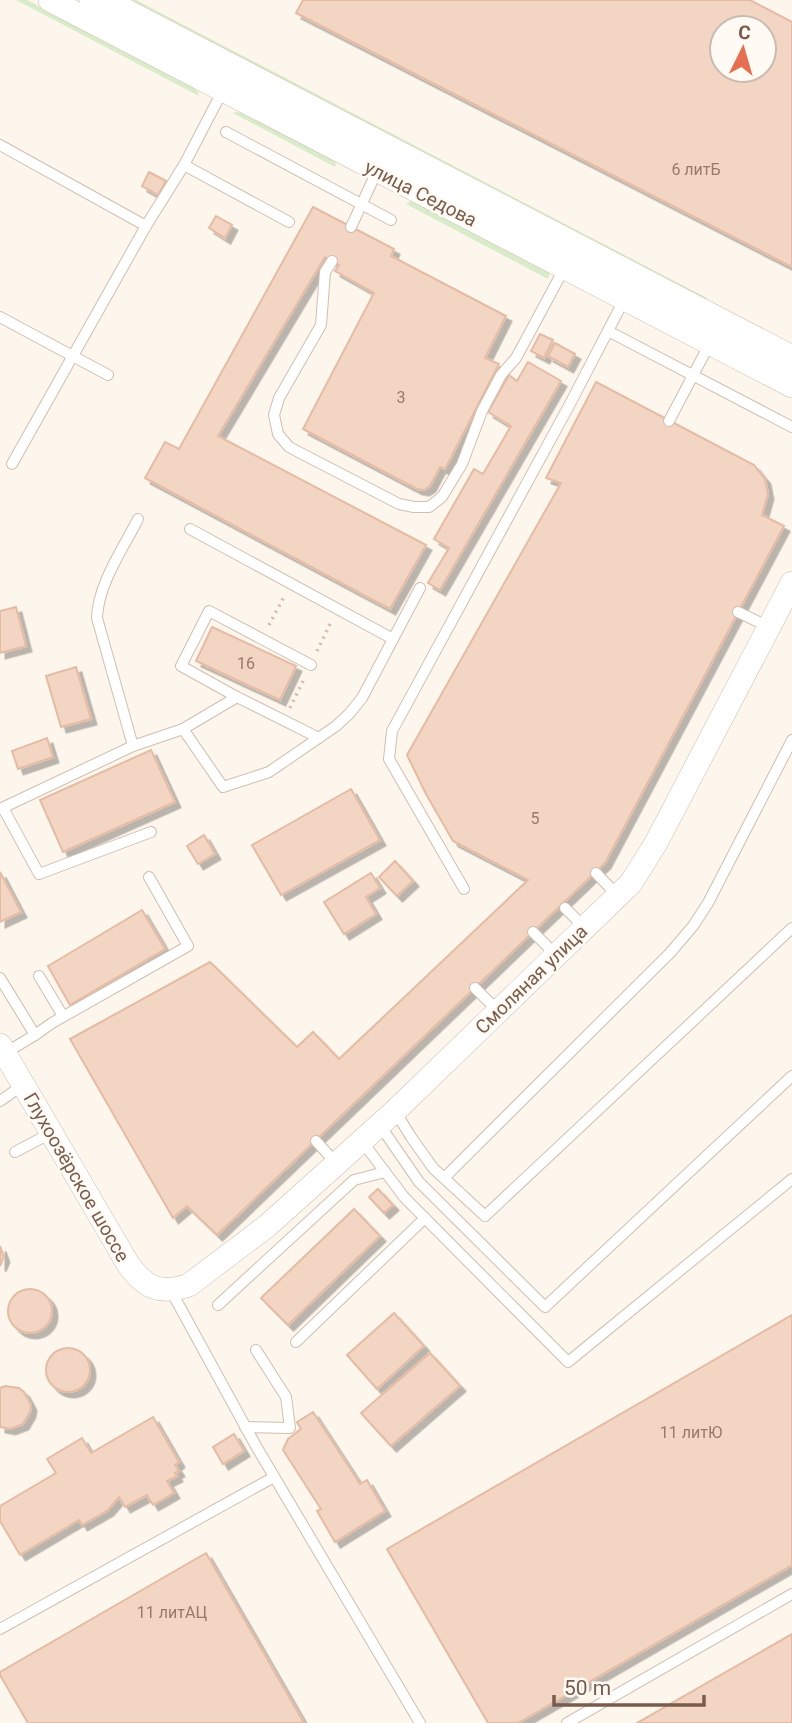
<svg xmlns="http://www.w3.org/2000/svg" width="792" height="1723" font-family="Roboto,sans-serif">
<defs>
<filter id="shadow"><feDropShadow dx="5.5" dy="5.5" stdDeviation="0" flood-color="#0004"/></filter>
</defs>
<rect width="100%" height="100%" fill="#fdf6ec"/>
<!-- grass -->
<g fill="#d8ecc9">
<polygon points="16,0 27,0 192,86 198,92 199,96"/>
<polygon points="120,0 136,0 707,298 704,303"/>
<polygon points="237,112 246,114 332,159 336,164 335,167 233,113"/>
<polygon points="411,201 550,273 548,279 406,204"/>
</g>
<!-- building -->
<g fill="#f3d5c3" stroke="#e6bba3" stroke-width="2" fill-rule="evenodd" filter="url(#shadow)">
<path d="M303 0H750L792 22V267L296 13ZM722 28H764V70H722Z"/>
<polygon points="149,172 166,181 158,195 142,186"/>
<polygon points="313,207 394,249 391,256 506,316 485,358 499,364 445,469 440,467 430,486 424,490 417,489 303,429 374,293 335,271 339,265 325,257 218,436 426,545 390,609 145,478 165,442 179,449"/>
<polygon points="216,216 232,225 225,238 209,228"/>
<polygon points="540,334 553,340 544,358 531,351"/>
<polygon points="555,343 575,354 568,367 548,356"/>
<polygon points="528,362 561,381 440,590 428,583 449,548 434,539 474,469 483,474 511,426 488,412 509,375 517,381"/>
<polygon points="596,382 754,465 765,479 768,494 762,515 784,526 605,863 217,1235 187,1206 173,1218 70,1039 210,962 297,1047 313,1032 339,1059 528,880 453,841 426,794 407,755 561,483 546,478"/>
<polygon points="16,607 26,646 0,653 0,611"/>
<polygon points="212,627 296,666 280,700 196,661"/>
<polygon points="76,667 91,719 61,727 46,676"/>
<polygon points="47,738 53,757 18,769 12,751"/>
<polygon points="151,750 175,802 63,852 40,800"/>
<polygon points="351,789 380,840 281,895 252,845"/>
<polygon points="204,835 215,854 198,864 187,846"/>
<polygon points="395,861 413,881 397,896 379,877"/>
<polygon points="0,872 21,912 0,922"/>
<polygon points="371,873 380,888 366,897 376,914 344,934 324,902"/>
<polygon points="142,910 165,949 70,1005 48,966"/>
<polygon points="378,1189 393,1205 384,1213 369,1197"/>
<polygon points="354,1209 380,1236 288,1325 261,1298"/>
<polygon points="0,1246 4,1257 0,1266"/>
<circle cx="30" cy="1311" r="22"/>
<polygon points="394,1313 424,1346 377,1389 347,1355"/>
<polygon points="792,1315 792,1565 518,1723 488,1723 387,1549"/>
<circle cx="68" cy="1370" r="22"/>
<polygon points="430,1353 460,1386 391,1446 361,1413"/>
<polygon points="5,1386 19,1388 24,1392 31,1405 30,1412 23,1424 10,1429 0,1427 0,1388"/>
<polygon points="313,1412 360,1484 367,1480 385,1511 335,1542 317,1511 321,1509 283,1450 288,1439 301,1429 297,1422"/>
<polygon points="153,1417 179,1462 175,1465 179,1471 175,1473 177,1476 167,1481 174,1493 153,1505 147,1495 125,1507 119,1497 108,1510 82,1525 79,1520 20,1555 0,1521 0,1506 56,1473 47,1459 82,1438 91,1453"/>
<polygon points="234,1434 244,1451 223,1464 213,1447"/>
<polygon points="206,1553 304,1723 28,1723 0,1675 0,1672"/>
<polygon points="792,1634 792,1723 637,1723"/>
</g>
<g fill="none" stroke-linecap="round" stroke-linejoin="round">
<!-- lane casing -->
<g stroke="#d1beb0" stroke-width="12">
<g id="lane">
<polyline points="226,132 391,220"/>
<polyline points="0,145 146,226"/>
<polyline points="184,165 289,222"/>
<polyline points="351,227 378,169"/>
<polyline points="332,261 325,272 321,325 279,398 274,415 278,434 289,447 399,504 414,507 429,507 442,497 462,464 482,411 501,375 516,358 565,267"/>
<polyline points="0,317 108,375"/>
<polyline points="608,331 792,427"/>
<polyline points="669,421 710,343"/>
<polyline points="12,464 146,226 184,165 224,88"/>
<polyline points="190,529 393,639"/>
<polyline points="738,612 769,627"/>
<polyline points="311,665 209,611 181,666 237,697 319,738"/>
<polyline points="183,729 223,787 269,772 336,726 349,714 362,698 420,588"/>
<path d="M133 746 97 618C98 584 123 549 138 519"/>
<polyline points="3,808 39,874 151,832"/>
<polyline points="0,809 133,746 183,729 237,697"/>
<polyline points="596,873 618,896"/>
<polyline points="464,889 389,759 392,731 571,402 625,298"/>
<polyline points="565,908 585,928"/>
<polyline points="533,932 556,955"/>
<polyline points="39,976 63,1016"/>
<polyline points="0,978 35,1035"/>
<polyline points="475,988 498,1011"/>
<polyline points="5,1053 35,1035 52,1023 188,946 149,877"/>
<polyline points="0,1101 23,1085"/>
<polyline points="395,1111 411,1137 433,1168 485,1216 792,928"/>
<polyline points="379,1124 419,1182 545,1307 792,1076"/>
<polyline points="361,1140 404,1197 568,1362 792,1179"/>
<polyline points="316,1141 336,1163"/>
<polyline points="15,1152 51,1133"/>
<polyline points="444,1178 670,953 693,926 708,903 792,740"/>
<polyline points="170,1289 256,1446 420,1723"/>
<polyline points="218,1305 354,1180 385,1172"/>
<polyline points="296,1342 425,1218"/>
<polyline points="245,1427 290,1428 286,1397 256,1350"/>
<polyline points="0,1629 274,1477"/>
<polyline points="567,1723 792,1594"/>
</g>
</g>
<!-- street casing -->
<g stroke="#d1beb0" stroke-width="24">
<g id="street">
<polyline points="50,0 792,386"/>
<path d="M0 1045 128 1264C145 1288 160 1295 189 1285L267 1226 395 1111 631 883 656 843 792 583"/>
</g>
</g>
<!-- secondary casing -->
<g stroke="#d6c0b0" stroke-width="33">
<polyline id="secondary" points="96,0 792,362"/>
</g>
<!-- path -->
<g stroke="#d9b8a5" stroke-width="3.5" stroke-dasharray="2 5" stroke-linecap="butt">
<polyline points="269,625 285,595"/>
<polyline points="317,651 332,620"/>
<polyline points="290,708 305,677"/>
</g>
<!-- lane -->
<use href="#lane" stroke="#fff" stroke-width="10"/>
<!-- street -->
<use href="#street" stroke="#fff" stroke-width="23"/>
<!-- secondary -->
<use href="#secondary" stroke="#fff" stroke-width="32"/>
</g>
<g text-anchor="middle" stroke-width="5" stroke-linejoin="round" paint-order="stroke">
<!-- number labels -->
<g font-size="16" fill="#987a6a">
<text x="696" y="175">6 литБ</text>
<text x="401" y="403">3</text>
<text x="246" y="669">16</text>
<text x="535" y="824">5</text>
<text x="691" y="1438">11 литЮ</text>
<text x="172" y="1618">11 литАЦ</text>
</g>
<!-- street labels -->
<g font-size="19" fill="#7a5c4d" stroke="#fffaf3">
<text transform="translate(421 193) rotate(27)" y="7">улица Седова</text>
<text transform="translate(531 979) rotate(-44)" y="7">Смоляная улица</text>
<text transform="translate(77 1177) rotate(60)" y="7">Глухоозёрское шоссе</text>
</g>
</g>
<!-- north arrow -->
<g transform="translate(743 49) rotate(5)"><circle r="33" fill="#fffaf3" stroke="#cabbb1" stroke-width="2"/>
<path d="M0-5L12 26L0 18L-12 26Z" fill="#e76f51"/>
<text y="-10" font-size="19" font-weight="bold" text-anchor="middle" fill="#7a5c4d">С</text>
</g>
<!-- scale -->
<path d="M554 1695v10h150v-10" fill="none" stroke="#7a5c4d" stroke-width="3.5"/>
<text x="564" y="1695" font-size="21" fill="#7a5c4d" stroke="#fffaf3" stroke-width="5" paint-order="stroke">50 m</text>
</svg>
